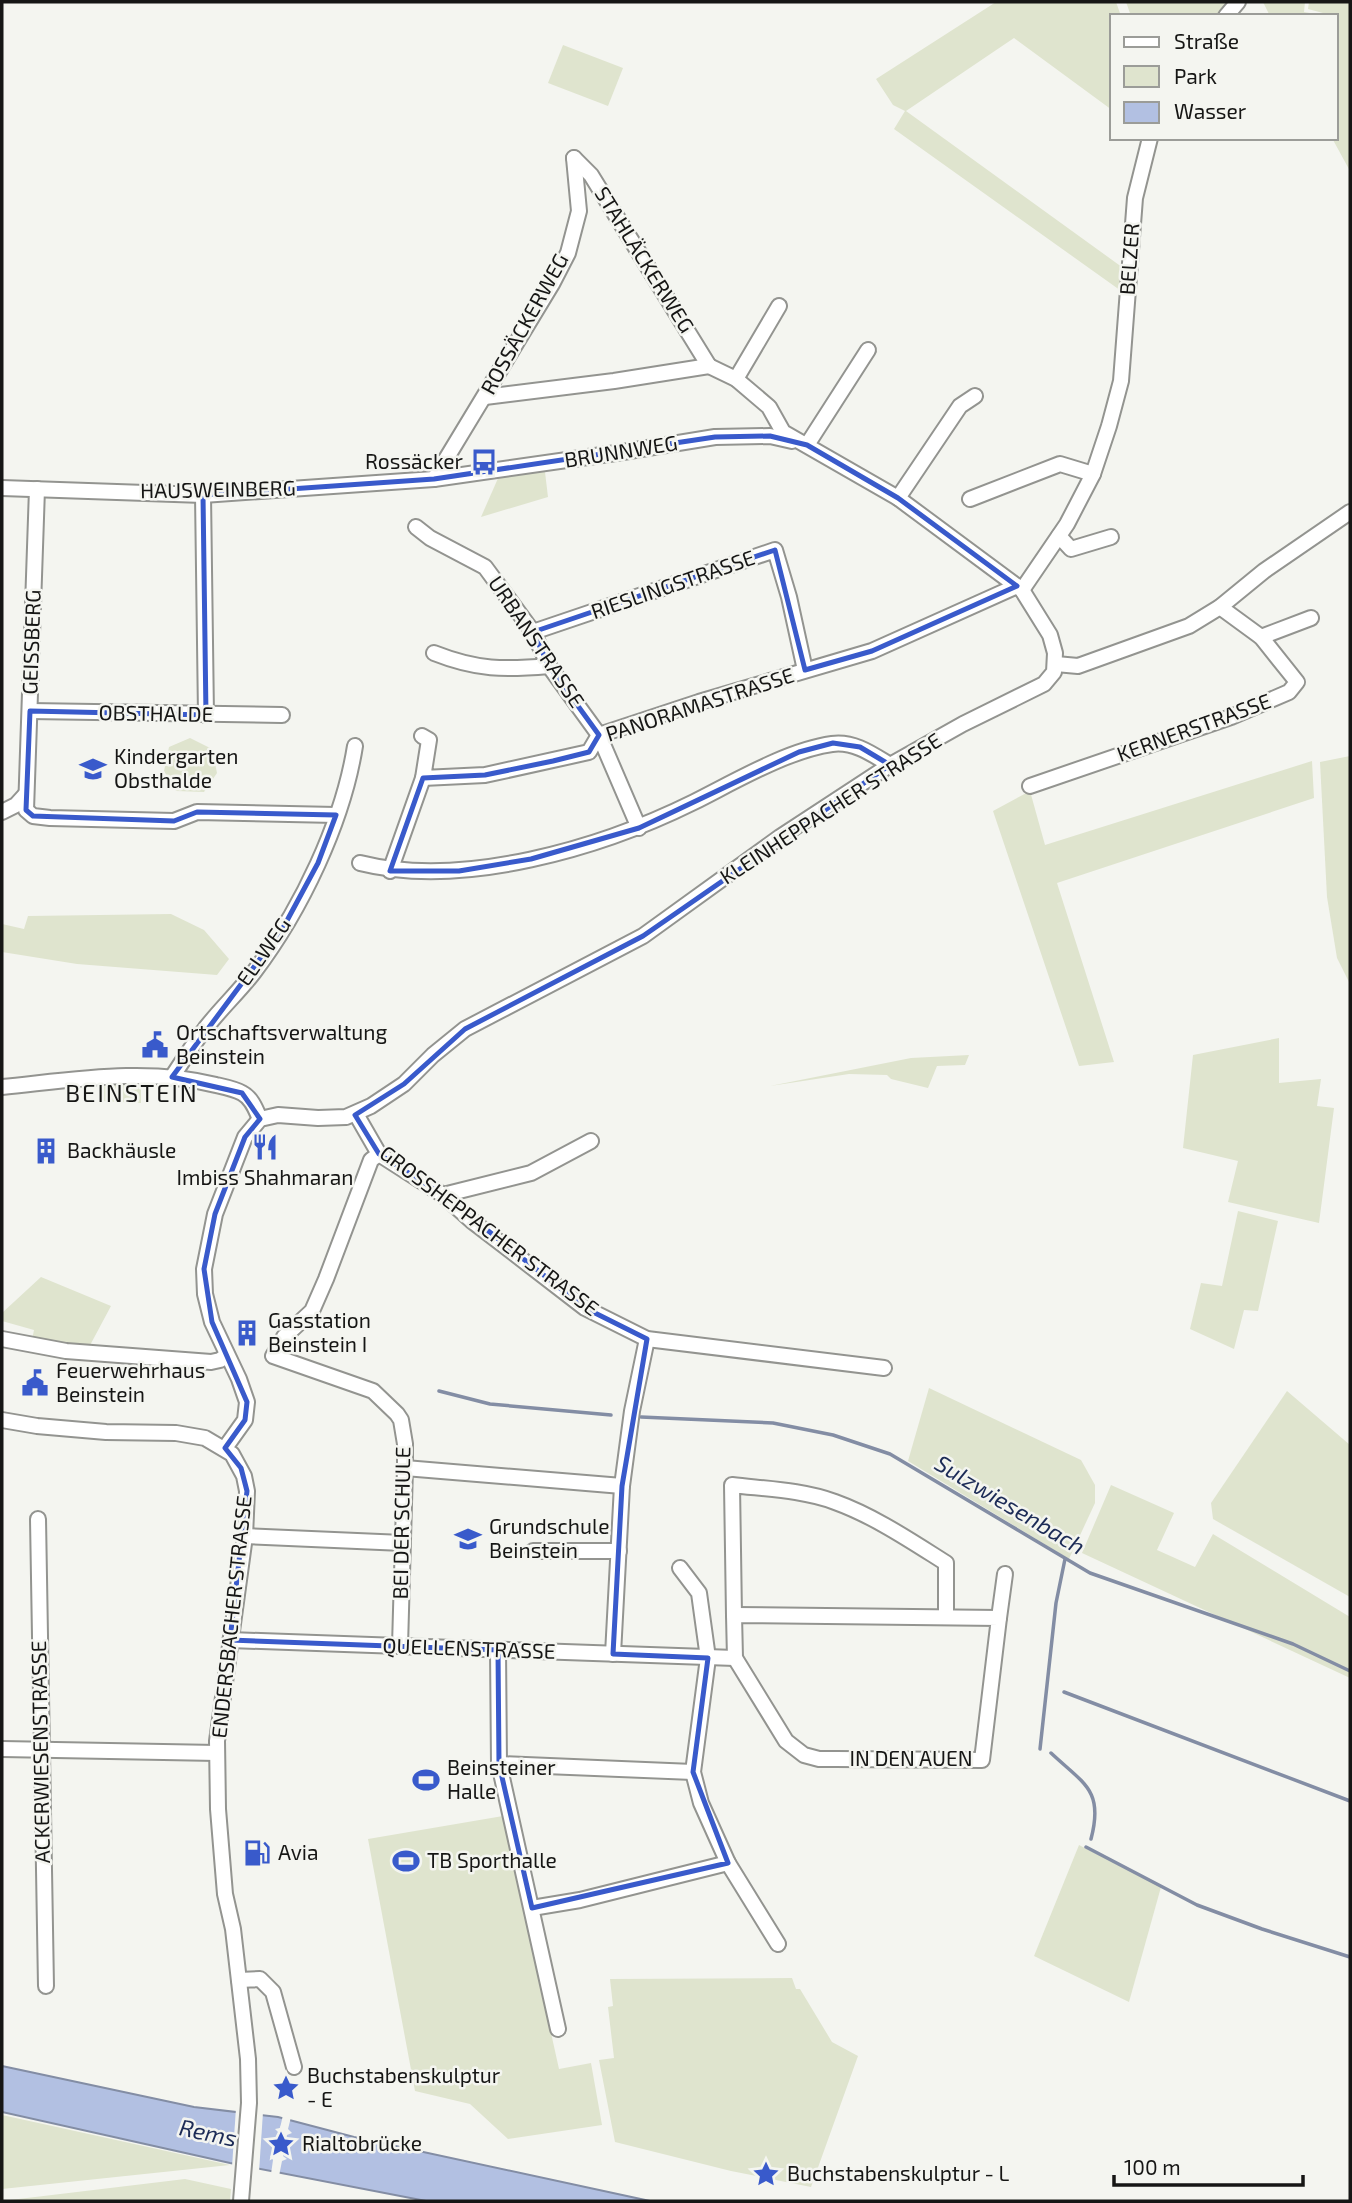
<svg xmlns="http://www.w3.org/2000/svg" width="1352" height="2203" font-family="'Exo 2',sans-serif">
<rect width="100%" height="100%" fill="#f4f5f0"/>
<!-- green -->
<g fill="#dfe4ce">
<polygon points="996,2 1116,2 1121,16 1112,16 1112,110 1014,38 906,111 1126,270 1124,293 894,129 905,111 893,105 876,79"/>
<polygon points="1126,2 1229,2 1230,4 1220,16 1131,16"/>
<polygon points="1263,2 1305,2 1304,12 1327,16 1270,16"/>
<polygon points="1309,2 1350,2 1350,171 1332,138 1336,138 1336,17 1338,17 1308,9"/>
<polygon points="563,45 623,68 608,106 548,83"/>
<polygon points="545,472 548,497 481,517 499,476"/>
<polygon points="190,738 212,749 217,773 204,792 176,791 164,771 169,747"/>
<polygon points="1350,756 1350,984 1337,958 1327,897 1320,762"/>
<polygon points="1312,761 1314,798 1057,883 1114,1062 1079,1066 993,811 1030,791 1045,845"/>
<polygon points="171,914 204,930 229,959 217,975 77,964 2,952 2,924 24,929 28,916"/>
<polygon points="1279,1038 1279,1083 1321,1079 1317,1106 1334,1108 1319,1223 1228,1202 1238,1161 1183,1148 1193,1055"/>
<polygon points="969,1055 965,1065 937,1066 928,1088 891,1079 887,1075 849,1074 770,1086 911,1058"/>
<polygon points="141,1080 141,1103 102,1101 102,1084"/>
<polygon points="1238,1211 1278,1221 1258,1311 1244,1310 1234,1349 1190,1329 1201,1283 1222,1286"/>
<polygon points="41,1277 111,1306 88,1349 32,1340 34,1330 2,1321 2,1313"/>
<polygon points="929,1388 1081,1460 1095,1485 1095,1503 1069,1559 908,1461"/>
<polygon points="1287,1391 1350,1445 1350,1597 1213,1519 1211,1503"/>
<polygon points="1111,1485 1174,1513 1157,1550 1195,1567 1213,1534 1350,1617 1350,1678 1082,1553"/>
<polygon points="503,1816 559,2069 591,2063 602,2125 508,2139 470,2104 415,2091 368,1839"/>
<polygon points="1079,1845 1161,1887 1129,2002 1034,1956"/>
<polygon points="792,1978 796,1989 800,1989 832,2042 858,2056 811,2187 731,2171 615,2142 599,2060 614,2058 608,2007 613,2006 610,1979"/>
<polygon points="2,2115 230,2165 2,2189"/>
<polygon points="185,2179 231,2189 230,2201 2,2201"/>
</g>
<!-- water -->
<polygon fill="#b2c0e2" stroke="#838da4" stroke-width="2" points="2,2066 194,2107 278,2117 354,2137 650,2201 426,2201 230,2163 2,2112"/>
<!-- pier -->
<g fill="#f4f5f0">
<polygon points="236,2108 263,2112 259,2172 232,2167"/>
<polygon points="283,2115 291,2117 288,2129 292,2133 287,2135 283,2156 287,2159 282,2161 279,2176 271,2174 273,2160 270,2156 275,2154 279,2133 275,2129 280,2128"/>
</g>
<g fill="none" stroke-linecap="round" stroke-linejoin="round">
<!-- stream -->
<g stroke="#838da4" stroke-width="3.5">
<polyline points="439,1391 490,1404 611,1415"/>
<polyline points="641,1417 773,1423 833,1435 890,1454 1090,1573 1293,1644 1350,1671"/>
<polyline points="1064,1692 1350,1801"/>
<polyline points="1040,1749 1056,1603 1065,1559"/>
<path d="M1051 1753C1084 1784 1104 1790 1091 1839"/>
<polyline points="1086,1847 1197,1905 1262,1929 1350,1957"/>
</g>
<!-- minor casing -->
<g stroke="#939490" stroke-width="18">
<g id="minor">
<polyline points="1226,16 1238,2"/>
<polyline points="574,158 591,175 709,366"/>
<polyline points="736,379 779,306"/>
<polyline points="485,397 614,381 709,366"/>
<polyline points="807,445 868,350"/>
<polyline points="434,479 552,284 568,253 579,211 574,158"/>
<polyline points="2,488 203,495 434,479 623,452 715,437 770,436 792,441"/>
<polyline points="37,489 26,810 33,816 50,818 174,821 197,812 336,815"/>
<polyline points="203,495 206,715"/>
<polyline points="898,498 960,406 975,396"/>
<polyline points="970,499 1060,464 1093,474"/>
<polyline points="416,527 430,538 485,567 533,632 549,666 599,735 639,828"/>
<polyline points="1059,536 1071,549 1111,537"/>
<polyline points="1022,590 1067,524 1093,474 1109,426 1121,381 1135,198 1150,138"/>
<polyline points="533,632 775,550 789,597 805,670"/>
<polyline points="1261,637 1311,618"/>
<path d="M434 653C477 670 504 670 549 666"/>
<polyline points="1056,664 1078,666 1189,626 1220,607 1264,571 1350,512"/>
<polyline points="30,711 282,715"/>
<polyline points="422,736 429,740 423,778 485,775 589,752 599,735 699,702 872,651 1017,586"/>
<polyline points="1030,786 1231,717 1289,692 1297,682 1261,637 1220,607"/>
<polyline points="2,812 16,805 26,794"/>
<path d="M360 863C463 889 601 848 694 802 734 782 788 750 832 744 854 741 872 754 890 765"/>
<polyline points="390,871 423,778"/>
<path d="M172 1077C183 1061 193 1044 205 1029 220 1009 239 992 254 972 301 910 343 822 355 746"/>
<path d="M2 1087C73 1080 146 1067 216 1085 225 1087 235 1089 242 1093 252 1098 256 1110 260 1119"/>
<polyline points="356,1114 379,1154 443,1195 472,1221 585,1308 647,1339 884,1368"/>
<polyline points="379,1154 371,1160 326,1279 312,1311 284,1337 273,1356 373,1391 397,1414 401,1420 405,1444 405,1468 400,1646"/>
<polyline points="443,1195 531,1173 591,1141"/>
<polyline points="2,1339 66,1351 211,1362 220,1360 227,1355"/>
<polyline points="2,1420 37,1426 106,1432 176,1433 205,1438 232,1454 244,1476 247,1491 245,1536 217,1741 218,1809 225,1894 233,1929 248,2059 249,2103 241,2201"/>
<polyline points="225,1448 245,1420 247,1402 239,1379 212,1322 205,1294 204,1269 215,1214 245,1137 260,1119 278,1115 318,1118 346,1117 371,1106 404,1084 433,1055 465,1029 643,936 780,837 890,765 963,724 1044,684 1054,672 1055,653 1050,635 1022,590 898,498 783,432 769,407 736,379 709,366"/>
<polyline points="405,1468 622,1486"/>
<polyline points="38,1519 46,1986"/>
<polyline points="245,1536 403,1543"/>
<polyline points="533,1551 619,1551"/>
<polyline points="680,1568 699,1593 708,1658 693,1772 701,1803 728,1863 778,1944"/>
<polygon points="734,1615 999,1618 982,1760 835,1759 819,1759 804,1755 786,1741 735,1658"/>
<path d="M734 1615 732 1485C766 1489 803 1490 835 1502 874 1516 911 1541 946 1563V1617"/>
<polyline points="999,1618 1005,1574"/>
<polyline points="230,1640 735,1658"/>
<polyline points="498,1650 499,1764 558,2029"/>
<polyline points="613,1654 622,1486 632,1411 647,1339"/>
<polyline points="2,1749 217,1753"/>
<polyline points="499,1764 693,1772"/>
<polyline points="532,1908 580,1900 728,1863"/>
<polyline points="239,1980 260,1979 273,1992 294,2067"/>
</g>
</g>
<!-- minor -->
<use href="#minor" stroke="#fff" stroke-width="14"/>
</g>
<!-- marked area -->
<path fill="none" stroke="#395acb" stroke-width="5" stroke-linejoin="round" d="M770 436 807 445 898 498 1017 586 872 651 805 670 775 550 533 632 549 666 599 735 589 752 553 761 485 775 423 778 390 871H459L531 859 639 828 799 752 833 743 860 747 890 765 643 936 465 1029 404 1084 355 1115 379 1154 443 1195 585 1308 647 1339 622 1486 613 1654 708 1658 693 1772 728 1863 532 1908 499 1764 498 1650 230 1640 247 1491 241 1468 225 1448 245 1420 247 1402 212 1322 204 1269 215 1214 245 1137 260 1119 242 1093 172 1077 283 928 318 863 336 815 197 812 174 821 33 816 26 810 30 711 206 715 203 495 434 479 715 437Z"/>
<!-- icons -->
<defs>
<g id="bus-bare" transform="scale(2.1)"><path d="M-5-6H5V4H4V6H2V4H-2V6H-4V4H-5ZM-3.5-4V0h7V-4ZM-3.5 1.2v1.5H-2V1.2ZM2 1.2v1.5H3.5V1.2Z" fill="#395acb" stroke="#f4f5f0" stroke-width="2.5" paint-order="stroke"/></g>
<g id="school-bare" transform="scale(2.1)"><path d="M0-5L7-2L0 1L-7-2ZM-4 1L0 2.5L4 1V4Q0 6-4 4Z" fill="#395acb" stroke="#f4f5f0" stroke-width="2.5" paint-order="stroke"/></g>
<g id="civic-bare" transform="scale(2.1)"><path d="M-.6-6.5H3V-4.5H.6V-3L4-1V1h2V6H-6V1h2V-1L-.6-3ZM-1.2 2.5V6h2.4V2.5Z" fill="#395acb" stroke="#f4f5f0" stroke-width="2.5" paint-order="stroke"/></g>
<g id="restaurant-bare" transform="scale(2.1)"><path d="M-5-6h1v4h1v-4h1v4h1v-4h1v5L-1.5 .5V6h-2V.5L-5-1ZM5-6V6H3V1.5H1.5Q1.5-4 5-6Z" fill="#395acb" stroke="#f4f5f0" stroke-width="2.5" paint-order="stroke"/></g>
<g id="building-bare" transform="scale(2.1)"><path d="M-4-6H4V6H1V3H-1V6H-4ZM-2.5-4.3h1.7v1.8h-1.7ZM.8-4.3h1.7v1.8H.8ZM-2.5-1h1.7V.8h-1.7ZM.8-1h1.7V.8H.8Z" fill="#395acb" stroke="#f4f5f0" stroke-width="2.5" paint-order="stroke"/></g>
<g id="stadium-bare" transform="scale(2.1)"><path d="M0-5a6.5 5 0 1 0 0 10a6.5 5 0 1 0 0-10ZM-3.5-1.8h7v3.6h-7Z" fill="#395acb" stroke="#f4f5f0" stroke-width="2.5" paint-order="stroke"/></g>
<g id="fuel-bare" transform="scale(2.1)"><path d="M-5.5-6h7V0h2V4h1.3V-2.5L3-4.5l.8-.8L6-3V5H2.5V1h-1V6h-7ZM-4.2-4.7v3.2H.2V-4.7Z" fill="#395acb" stroke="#f4f5f0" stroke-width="2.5" paint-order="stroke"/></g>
<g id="sight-bare" transform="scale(2.1)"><path d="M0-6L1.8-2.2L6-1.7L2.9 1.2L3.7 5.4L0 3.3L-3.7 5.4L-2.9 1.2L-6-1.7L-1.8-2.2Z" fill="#395acb" stroke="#f4f5f0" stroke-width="2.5" paint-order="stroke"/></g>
</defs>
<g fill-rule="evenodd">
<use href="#bus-bare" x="484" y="462"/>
<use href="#school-bare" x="93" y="769"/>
<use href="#civic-bare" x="155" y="1045"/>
<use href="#restaurant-bare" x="265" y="1147"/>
<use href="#building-bare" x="46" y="1151"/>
<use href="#building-bare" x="247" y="1333"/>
<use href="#civic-bare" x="35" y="1383"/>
<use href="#school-bare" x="468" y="1539"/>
<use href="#stadium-bare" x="426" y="1780"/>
<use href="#fuel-bare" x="257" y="1853"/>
<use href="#stadium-bare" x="406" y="1861"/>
<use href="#sight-bare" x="286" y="2088"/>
<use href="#sight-bare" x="281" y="2144"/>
<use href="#sight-bare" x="766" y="2174"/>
</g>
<g text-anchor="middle" stroke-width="5" stroke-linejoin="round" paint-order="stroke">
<!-- street labels -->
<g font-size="21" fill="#161615" stroke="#f4f5f0">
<text transform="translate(1130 259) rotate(-86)" y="7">BELZER</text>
<text transform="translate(644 260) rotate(58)" y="7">STAHLÄCKERWEG</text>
<text transform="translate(525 324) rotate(-61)" y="7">ROSSÄCKERWEG</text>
<text transform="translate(621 452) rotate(-9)" y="7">BRUNNWEG</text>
<text transform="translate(218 490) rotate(-1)" y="7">HAUSWEINBERG</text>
<text transform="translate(673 585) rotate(-19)" y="7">RIESLINGSTRASSE</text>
<text transform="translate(32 642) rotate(-88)" y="7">GEISSBERG</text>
<text transform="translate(536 642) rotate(56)" y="7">URBANSTRASSE</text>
<text transform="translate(700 705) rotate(-18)" y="7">PANORAMASTRASSE</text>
<text transform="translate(156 714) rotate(1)" y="7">OBSTHALDE</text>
<text transform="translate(1194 728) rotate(-20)" y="7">KERNERSTRASSE</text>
<text transform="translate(831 809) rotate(-33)" y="7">KLEINHEPPACHER STRASSE</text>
<text transform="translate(264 952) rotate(-55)" y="7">ELLWEG</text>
<text transform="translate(489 1231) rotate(37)" y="7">GROSSHEPPACHER STRASSE</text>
<text transform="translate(402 1523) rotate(-89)" y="7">BEI DER SCHULE</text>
<text transform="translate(232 1617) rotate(-84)" y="7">ENDERSBACHER STRASSE</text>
<text transform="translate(469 1649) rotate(2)" y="7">QUELLENSTRASSE</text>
<text transform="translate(41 1752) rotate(-91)" y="7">ACKERWIESENSTRASSE</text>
<text x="911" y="1766">IN DEN AUEN</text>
</g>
<!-- poi labels -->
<g font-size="21" fill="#161615" stroke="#f4f5f0" text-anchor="start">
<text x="463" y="469" text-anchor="end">Rossäcker</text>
<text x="114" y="764">Kindergarten<tspan x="114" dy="24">Obsthalde</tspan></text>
<text x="176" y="1040">Ortschaftsverwaltung<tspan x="176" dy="24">Beinstein</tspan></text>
<text x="67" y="1158">Backhäusle</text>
<text x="265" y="1185" text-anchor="middle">Imbiss Shahmaran</text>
<text x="268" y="1328">Gasstation<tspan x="268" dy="24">Beinstein I</tspan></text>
<text x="56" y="1378">Feuerwehrhaus<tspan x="56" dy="24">Beinstein</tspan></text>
<text x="489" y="1534">Grundschule<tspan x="489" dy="24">Beinstein</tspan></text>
<text x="447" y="1775">Beinsteiner<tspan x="447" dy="24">Halle</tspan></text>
<text x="278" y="1860">Avia</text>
<text x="427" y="1868">TB Sporthalle</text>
<text x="307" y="2083">Buchstabenskulptur<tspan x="307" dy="24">- E</tspan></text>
<text x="302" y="2151">Rialtobrücke</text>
<text x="787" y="2181">Buchstabenskulptur - L</text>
</g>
<!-- water labels -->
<g font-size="23" font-style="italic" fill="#1c2b56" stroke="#f4f5f0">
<text transform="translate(1010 1505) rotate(31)" y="8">Sulzwiesenbach</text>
<text transform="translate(208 2133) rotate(12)" y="8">Rems</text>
</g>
<!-- quarter labels -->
<g font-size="24" letter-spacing="2" fill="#161615" stroke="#f4f5f0">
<text x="132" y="1102">BEINSTEIN</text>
</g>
</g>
<!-- border -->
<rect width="1352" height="2203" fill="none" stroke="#161615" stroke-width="7"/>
<!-- legend -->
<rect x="1110" y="14" width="228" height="126" fill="#f4f5f0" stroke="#9b9c98" stroke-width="2"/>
<rect x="1124" y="37" width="35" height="10" fill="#ffffff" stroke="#9b9c98" stroke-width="2"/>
<text x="1174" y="49" font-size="21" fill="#161615">Straße</text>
<rect x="1124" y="66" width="35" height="21" fill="#dfe4ce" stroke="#9b9c98" stroke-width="2"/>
<text x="1174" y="84" font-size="21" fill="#161615">Park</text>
<rect x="1124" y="102" width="35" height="21" fill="#b2c0e2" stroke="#9b9c98" stroke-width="2"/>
<text x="1174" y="119" font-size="21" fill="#161615">Wasser</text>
<!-- scale -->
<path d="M1114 2175v10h189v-10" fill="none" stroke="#161615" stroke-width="3.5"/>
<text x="1124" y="2175" font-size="21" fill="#161615" stroke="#f4f5f0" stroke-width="5" paint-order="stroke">100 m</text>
</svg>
